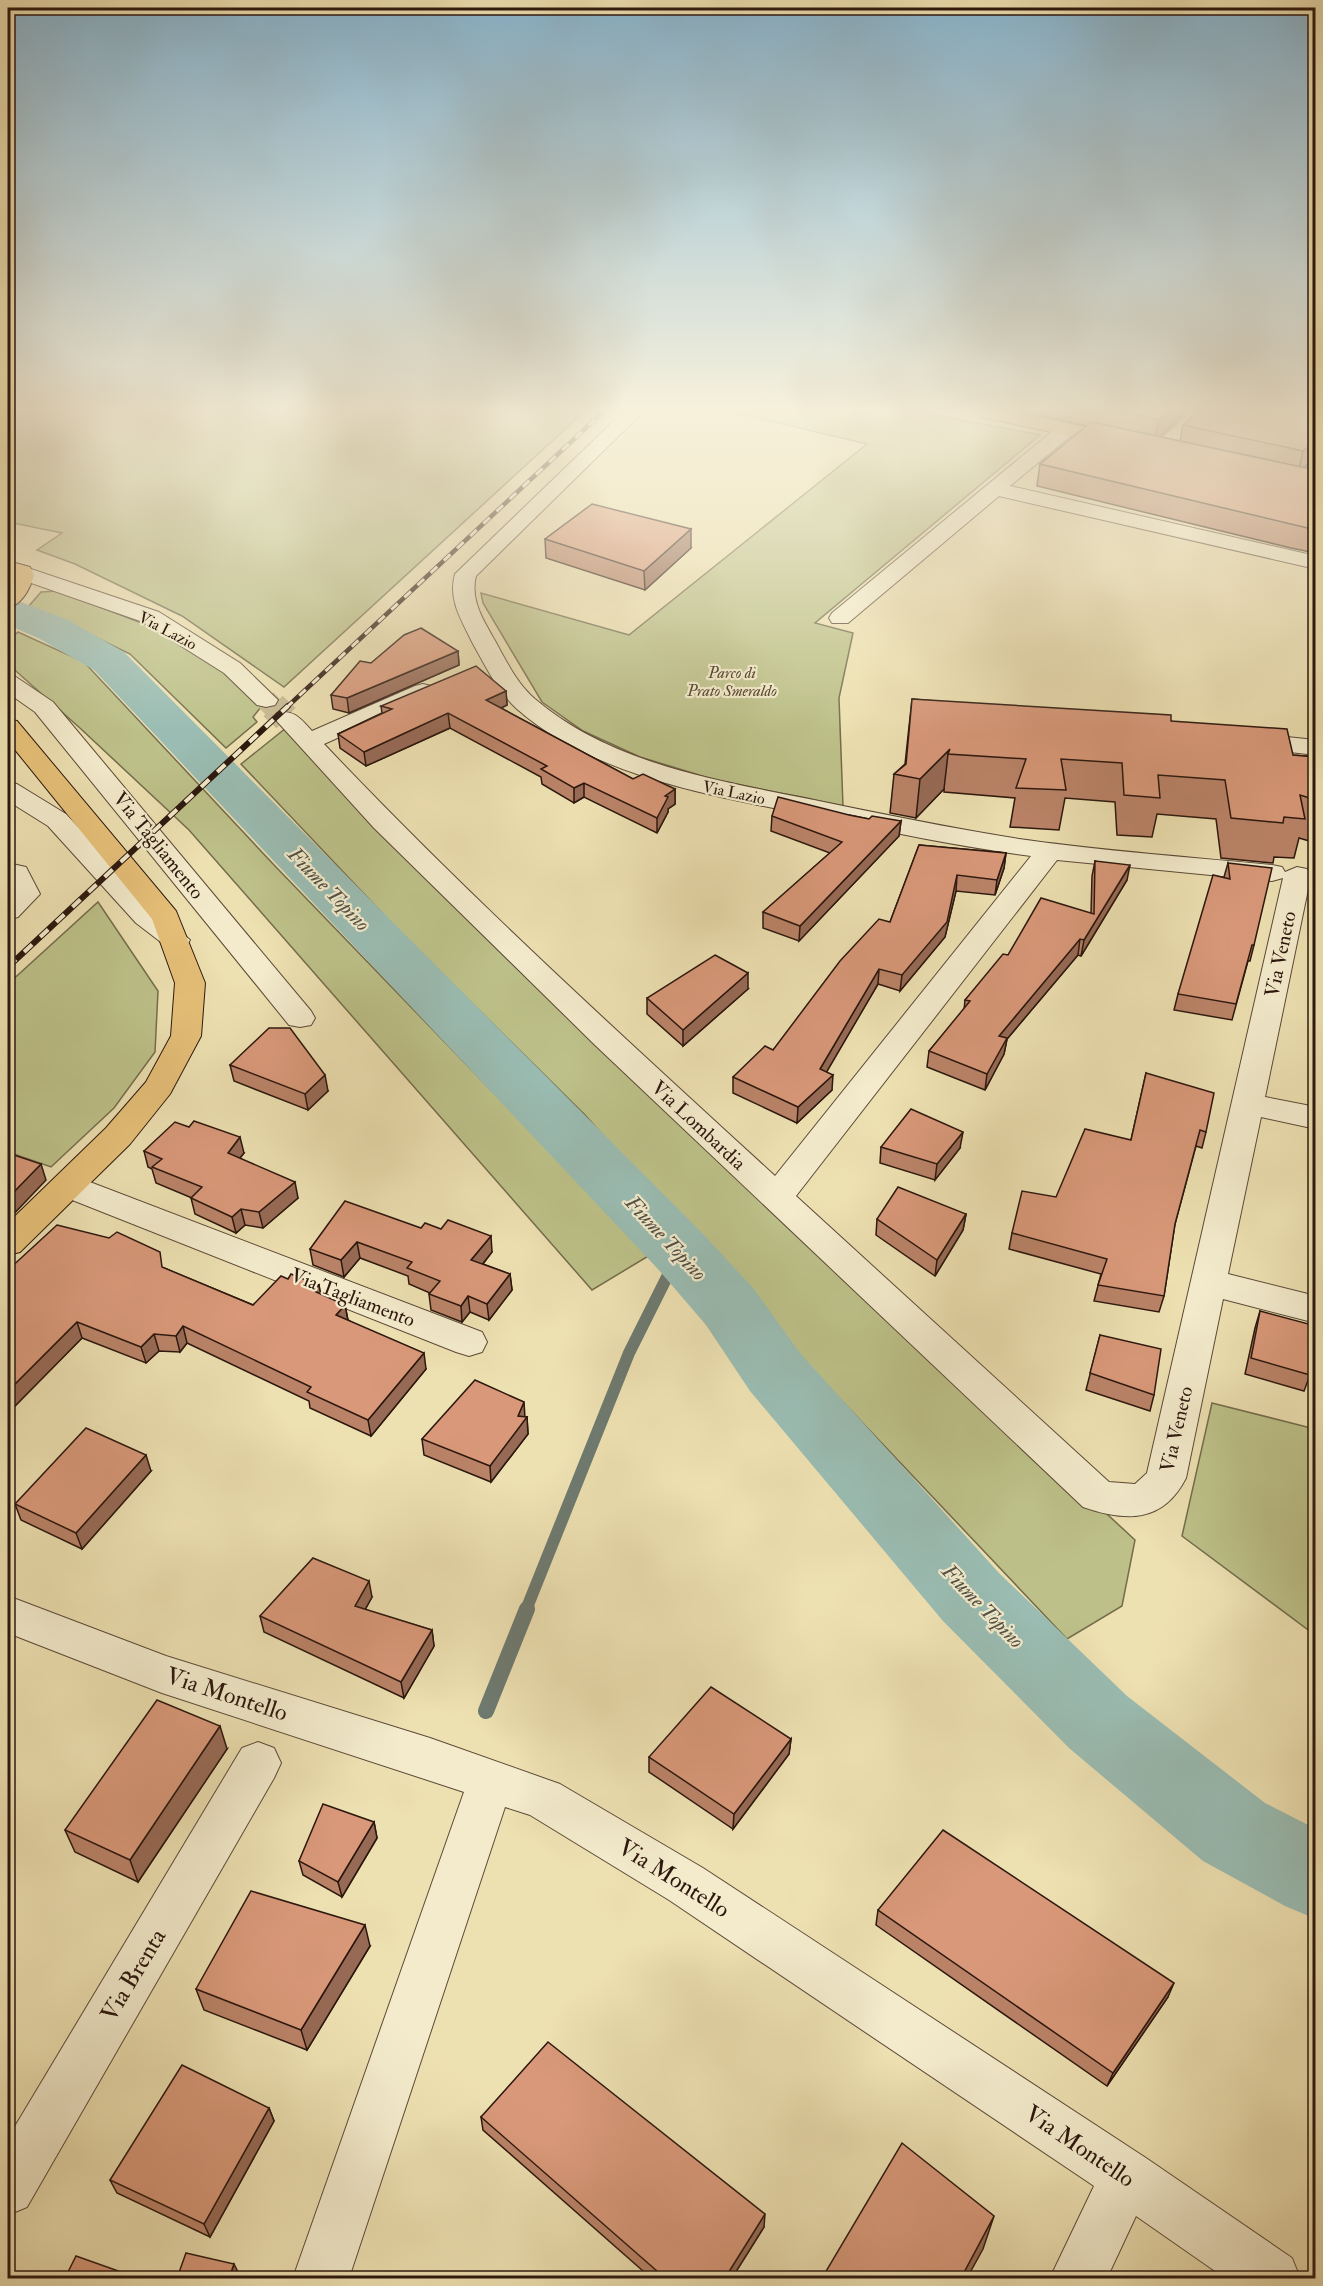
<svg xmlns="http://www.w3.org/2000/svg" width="1323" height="2286" font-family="'IM FELL Double Pica',serif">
<rect width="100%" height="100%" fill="#ede0b1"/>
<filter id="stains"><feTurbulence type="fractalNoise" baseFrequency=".00333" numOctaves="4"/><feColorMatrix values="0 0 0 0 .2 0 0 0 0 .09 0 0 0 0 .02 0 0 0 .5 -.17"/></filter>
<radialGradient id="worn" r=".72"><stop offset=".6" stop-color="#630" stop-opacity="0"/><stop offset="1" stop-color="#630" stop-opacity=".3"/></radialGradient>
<!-- green -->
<g fill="#bdc189" stroke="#746c4c" stroke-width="1.5">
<polygon points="8,411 585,411 284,687 182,616 75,564 37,550 62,533 8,522"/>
<polygon points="727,411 913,411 1040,435 815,623 853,633 839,698 843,806 712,779 640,757 583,731 542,702 483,603 481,593 629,635 867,444"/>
<polygon points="58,591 160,630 230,675 261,707 253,717 257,722 226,748 130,654 59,619 28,607 41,592"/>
<polygon points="18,632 84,662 275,866 650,1255 592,1290 189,830 81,729 8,664 8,641"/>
<polygon points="286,728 636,1078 1135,1540 1122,1606 1067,1639 806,1363 585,1115 404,936 241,764"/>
<polygon points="98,902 158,991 155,1052 114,1108 51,1167 8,1152 8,984"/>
<polygon points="1212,1403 1315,1429 1315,1635 1182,1536"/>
</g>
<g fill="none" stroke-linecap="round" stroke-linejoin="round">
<!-- stream-far1 -->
<polyline stroke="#6e7a70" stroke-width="12" points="526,1610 629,1353 680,1251"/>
<!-- stream -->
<polyline stroke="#6e7a70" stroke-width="16" points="486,1711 527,1609"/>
<!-- river -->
<polygon fill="#9abcb2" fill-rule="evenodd" points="8,597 68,620 124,652 703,1234 754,1289 800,1353 999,1573 1127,1696 1265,1803 1316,1829 1316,1919 1285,1906 1203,1861 1069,1748 943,1621 750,1391 706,1325 657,1268 94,670 38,638 8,625"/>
<!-- minor-tunnel-far1 -->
<polyline stroke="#c6b890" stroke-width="21" stroke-dasharray="21 10" stroke-linecap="butt" points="266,700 274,708"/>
<!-- minor-tunnel -->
<polyline stroke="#c6b890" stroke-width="28" stroke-dasharray="28 14" stroke-linecap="butt" points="273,706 286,718"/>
<!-- minor casing -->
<g stroke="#5c4937" stroke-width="2">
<g id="minor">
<path d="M624 411H644L476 576C470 600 483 619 494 639 506 660 516 683 535 699 611 764 719 781 814 800 882 814 950 828 1019 839 1103 851 1188 857 1272 865L1282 867 1285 872 1297 867 1307 869 1311 875 1265 1097 1316 1107V1129L1261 1117 1228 1274 1316 1296V1323L1223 1299 1186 1478C1163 1523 1126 1522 1083 1507L595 1045 374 828 274 718 277 713C294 709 301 719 312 731L415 686 423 684 431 686 435 691 431 696 324 744C467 895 621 1035 775 1176L1031 856C961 847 891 832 822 818 722 797 596 779 517 709 497 691 485 665 472 642 461 619 448 600 455 574ZM1057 860 1272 881 1283 878 1147 1473 1135 1484 1109 1482 796 1196Z"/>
<polygon points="1192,411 1213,411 1168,453 1154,453 1151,449 1154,445"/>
<polygon points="1067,423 1076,429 1074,433 1010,486 1316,556 1316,569 999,496 848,623 832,623 829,618 832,613 1060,425"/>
<polygon points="22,566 159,612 240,663 278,700 275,705 266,707 257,705 224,673 143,622 14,577 11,572 14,567"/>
<polygon points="8,675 16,677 53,702 311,1011 315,1018 311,1025 300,1027 289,1025 35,712 8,693"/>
<polygon points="1247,733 1316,740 1316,755 1238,746 1234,741 1238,736"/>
<polygon points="8,782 17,784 66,814 156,911 190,940 186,946 176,949 166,946 136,923 48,826 8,801"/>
<polygon points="8,863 26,867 40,894 18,917 8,920 8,896 11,893 8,884"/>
<polygon points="69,1174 482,1332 487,1342 482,1352 469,1356 456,1352 57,1194 52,1186 57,1178"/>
<polygon points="8,1596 166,1656 430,1738 560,1784 703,1868 1146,2158 1292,2258 1300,2278 1225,2278 1136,2216 1107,2278 1050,2278 1094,2186 669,1900 530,1815 505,1807 349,2278 293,2278 464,1792 162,1693 8,1633"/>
<polygon points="258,1742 274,1748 281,1763 274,1778 27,2207 8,2215 8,2138 242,1748"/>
</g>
</g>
<!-- major casing -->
<g stroke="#2c170e" stroke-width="2">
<g id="major">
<polygon points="972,411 1010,411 1123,435 1133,441 1123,447 981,417"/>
<path d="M8 561 30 567 34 575C30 589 22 604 8 608V587L12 576 8 574Z"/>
<polygon points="8,719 17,721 176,911 205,983 201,1036 170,1094 130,1144 20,1252 8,1255 8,1223 106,1128 146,1082 171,1036 175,983 152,919 8,741"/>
</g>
</g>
<!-- minor -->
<use href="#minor" fill="#f3ebcc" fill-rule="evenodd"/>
<!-- major -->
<use href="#major" fill="#e6c078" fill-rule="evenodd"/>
<!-- rail-far1 casing -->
<g stroke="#2c170e" stroke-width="4.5">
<polyline id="rail-far1" points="286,708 604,411"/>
</g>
<!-- rail casing -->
<g stroke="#2c170e" stroke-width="6">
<polyline id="rail" points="8,967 288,706"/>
</g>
<!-- rail-far1 -->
<use href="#rail-far1" stroke="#f3ebcc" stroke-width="3" stroke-dasharray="9" stroke-linecap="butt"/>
<!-- rail -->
<use href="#rail" stroke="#f3ebcc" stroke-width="4" stroke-dasharray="11" stroke-linecap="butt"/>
</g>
<!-- wall -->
<g fill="#ba8368" stroke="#2c170e" stroke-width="1.5">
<polygon points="1022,411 1188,411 1160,437 1180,441 1183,425 1316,411 1308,464 1304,468 1316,470 1316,551 1312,550 1310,552 1291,548 1037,486 1040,464 1087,426"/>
<polygon points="545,539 691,548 645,590 546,558"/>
<polygon points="458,651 459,665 349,713 333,709 331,695 371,663"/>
<polygon points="506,691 507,705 501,708 633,779 675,789 675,804 668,809 668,812 657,833 584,797 574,803 542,784 541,777 450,728 366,766 340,748 338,734 382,713 381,706"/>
<polygon points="912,699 1171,721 1293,755 1316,757 1316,843 1299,838 1294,858 1274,857 1273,863 1221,858 1216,819 1157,814 1152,837 1117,835 1115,802 1065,798 1059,830 1010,827 1015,798 944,792 944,789 916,818 890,813 894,774 905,764"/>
<polygon points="849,815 869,819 901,821 899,836 799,941 763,928 763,912 830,853 771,831 772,816"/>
<polygon points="919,845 1006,853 1004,868 995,895 956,891 945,937 900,991 878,984 826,1072 832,1090 797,1123 733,1093 733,1077 773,1050 890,922"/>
<polygon points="1095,861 1127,880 1081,956 1078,955 1007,1039 1004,1054 985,1090 927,1067 929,1051 964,1010 965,1000 1008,955 1091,913 1092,876"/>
<polygon points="1228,863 1254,945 1250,961 1248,961 1232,1020 1174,1010 1178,994 1224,877"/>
<polygon points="748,989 683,1046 647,1014 647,998"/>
<polygon points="230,1065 328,1091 308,1110 234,1081"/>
<polygon points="1146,1073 1206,1132 1202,1148 1196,1146 1175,1224 1164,1296 1159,1312 1094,1301 1101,1274 1009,1249 1012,1233 1056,1197 1131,1140"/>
<polygon points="881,1147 960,1148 935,1180 880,1163"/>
<polygon points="144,1151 244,1153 240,1158 298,1198 263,1228 245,1225 236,1233 195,1214 191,1198 192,1198 156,1183 152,1169 148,1167"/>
<polygon points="966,1214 963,1230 935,1276 876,1235 877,1219"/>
<polygon points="421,1228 492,1252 483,1264 510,1274 512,1290 489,1320 470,1312 462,1322 431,1310 429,1294 430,1293 409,1284 408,1276 360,1258 344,1277 313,1265 310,1249"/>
<polygon points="164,1268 253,1305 288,1279 319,1285 320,1294 345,1305 348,1320 426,1369 371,1436 310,1408 309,1401 187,1343 180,1352 159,1351 146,1363 82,1338 14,1407 8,1404 8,1270"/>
<polygon points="1260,1311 1310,1375 1304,1391 1245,1374 1255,1328"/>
<polygon points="1100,1335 1154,1395 1150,1411 1086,1390"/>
<polygon points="525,1417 527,1417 528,1434 491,1482 424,1455 422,1439"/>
<polygon points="151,1471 82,1549 21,1520 15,1504"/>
<polygon points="372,1597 365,1610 432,1630 434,1646 404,1698 264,1632 260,1616"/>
<polygon points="791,1739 789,1754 733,1829 649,1772 649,1757"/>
<polygon points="227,1749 138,1882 75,1852 65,1830"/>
<polygon points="374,1822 377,1838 342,1897 303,1875 299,1861"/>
<polygon points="878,1910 1168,1997 1107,2086 876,1925"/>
<polygon points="370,1946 307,2050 204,2010 196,1989"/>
<polygon points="269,2108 274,2121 210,2237 117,2193 110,2180"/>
<polygon points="481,2117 764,2227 732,2278 651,2278 483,2130"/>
</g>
<!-- shaded-wall -->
<g fill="#976a55" stroke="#2c170e" stroke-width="1.5">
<polygon points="1169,411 1188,411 1155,441 1159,420"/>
<polygon points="1316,442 1316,462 1308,464 1298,473 1303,451 1313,443"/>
<polygon points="691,529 691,548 645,590 644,571"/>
<polygon points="1316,530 1316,536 1312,550 1310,552"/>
<polygon points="458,651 459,665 349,713 347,698"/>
<polygon points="506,691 507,705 487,715 486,700"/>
<polygon points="448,713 450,728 366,766 364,752"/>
<polygon points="950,749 948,754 944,789 916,818 920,779"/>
<polygon points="584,783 584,797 574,803 574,788"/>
<polygon points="675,789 675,804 668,809 668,812 657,833 657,818 665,796"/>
<polygon points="901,821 899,836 799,941 800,926"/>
<polygon points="1006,853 1004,868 995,895 997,880"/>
<polygon points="1130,865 1127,880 1081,956 1084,940"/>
<polygon points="957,875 956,891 945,937 900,991 902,975"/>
<polygon points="1080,939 1078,955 1007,1039 1004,1054 985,1090 987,1074 999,1036"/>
<polygon points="879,969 878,984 819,1085 820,1069"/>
<polygon points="748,973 748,989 683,1046 683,1030"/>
<polygon points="325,1075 328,1091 308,1110 305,1094"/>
<polygon points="833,1075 832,1090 797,1123 798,1107"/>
<polygon points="963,1132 960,1148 935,1180 937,1164"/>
<polygon points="240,1137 244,1153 231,1169 228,1153"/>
<polygon points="41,1164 46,1180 8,1220 8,1198"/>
<polygon points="295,1182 298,1198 263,1228 259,1212"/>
<polygon points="241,1209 245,1225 236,1233 232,1217"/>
<polygon points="966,1214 963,1230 935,1276 937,1260"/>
<polygon points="491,1236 492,1252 473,1276 471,1260"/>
<polygon points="357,1242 360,1258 344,1277 341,1260"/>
<polygon points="510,1274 512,1290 489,1320 487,1304"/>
<polygon points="319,1285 322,1301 314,1291"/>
<polygon points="468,1296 470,1312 462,1322 461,1306"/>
<polygon points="345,1305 348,1321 336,1315"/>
<polygon points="77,1322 82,1338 14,1407 8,1391"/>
<polygon points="183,1326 187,1343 180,1352 176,1336"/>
<polygon points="154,1334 159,1351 146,1363 141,1347"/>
<polygon points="424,1353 426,1369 371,1436 368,1420"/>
<polygon points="524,1402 525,1418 527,1417 528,1434 491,1482 490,1466 518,1416"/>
<polygon points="146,1455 151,1471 82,1549 76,1533"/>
<polygon points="369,1581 372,1597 358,1622 355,1606"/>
<polygon points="432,1630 434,1646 404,1698 401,1682"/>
<polygon points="220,1726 227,1749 138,1882 130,1860"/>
<polygon points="791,1739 789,1754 733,1829 734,1814"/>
<polygon points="374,1822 377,1838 342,1897 338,1882"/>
<polygon points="365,1925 370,1946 307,2050 301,2030"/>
<polygon points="1174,1983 1168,1997 1107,2086 1113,2073"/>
<polygon points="269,2108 274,2121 210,2237 204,2224"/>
<polygon points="765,2214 764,2227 732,2278 725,2278"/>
<polygon points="994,2216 983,2249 967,2278 961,2278"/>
<polygon points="234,2264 240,2276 239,2278 229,2278"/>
</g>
<!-- building -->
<g fill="#d89879" stroke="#2c170e" stroke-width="1.5">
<polygon points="1119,411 1169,411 1159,420"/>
<polygon points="1198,411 1316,411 1316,442 1313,443 1303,451 1183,425"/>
<polygon points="1091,422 1316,470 1316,530 1040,464"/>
<polygon points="592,504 691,529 644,571 545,539"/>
<polygon points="421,628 458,651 347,698 331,695 360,661 371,663 404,635"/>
<polygon points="476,666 506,691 486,700 633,779 643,774 675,789 665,796 668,797 657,818 584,783 574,788 541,769 547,766 448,713 364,752 338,734 392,709 381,706"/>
<polygon points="912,699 1171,715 1171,721 1287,729 1293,755 1316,757 1316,800 1300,795 1305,819 1284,817 1283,823 1231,818 1225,780 1158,775 1160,798 1124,795 1122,763 1061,759 1066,790 1016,788 1026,759 948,754 950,749 920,779 894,774 906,764"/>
<polygon points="778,797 849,815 869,819 872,816 901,821 800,926 763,912 842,842 772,816"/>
<polygon points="919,845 1006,853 997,880 957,875 947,922 902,975 879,969 820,1069 833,1075 798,1107 733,1077 765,1046 773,1050 840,961 879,919 890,922"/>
<polygon points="1095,861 1130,865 1084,940 1080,939 999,1036 1007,1038 987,1074 929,1051 970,1001 965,1000 1003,954 1008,955 1041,898 1094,914"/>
<polygon points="1228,863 1272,868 1254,945 1252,945 1236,1004 1178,994 1213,875 1230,879"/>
<polygon points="715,955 748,973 683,1030 647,998"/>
<polygon points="269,1028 290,1028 325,1075 305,1094 230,1065"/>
<polygon points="1146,1073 1214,1093 1206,1132 1200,1130 1175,1224 1164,1296 1098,1285 1107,1259 1012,1233 1022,1191 1056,1197 1085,1129 1131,1140"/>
<polygon points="911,1109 963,1132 937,1164 881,1147"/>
<polygon points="194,1121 240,1137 228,1153 295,1182 259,1212 241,1209 232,1217 191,1198 202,1187 152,1167 162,1159 144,1151 175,1122 189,1127"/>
<polygon points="8,1153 41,1164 8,1198"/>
<polygon points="898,1187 966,1214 937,1260 877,1219"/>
<polygon points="345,1201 421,1228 425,1223 441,1229 448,1220 491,1236 471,1260 510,1274 487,1304 468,1296 461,1306 429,1294 440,1281 407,1268 412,1262 357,1242 341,1260 310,1249"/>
<polygon points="57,1225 109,1238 117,1232 160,1252 162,1267 253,1305 281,1276 288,1279 291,1274 319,1285 314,1291 345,1305 336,1315 424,1353 368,1420 307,1392 311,1387 183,1326 176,1336 154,1334 141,1347 77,1322 8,1391 8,1270"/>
<polygon points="1260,1311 1316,1326 1316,1343 1310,1375 1251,1358"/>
<polygon points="1100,1335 1161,1349 1154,1395 1090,1373"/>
<polygon points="475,1380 524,1402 518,1416 527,1417 490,1466 422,1439"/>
<polygon points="86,1428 146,1455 76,1533 15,1504"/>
<polygon points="313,1558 369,1581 355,1606 432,1630 401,1682 260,1616"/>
<polygon points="711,1687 791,1739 734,1814 649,1757"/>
<polygon points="157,1700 220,1726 130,1860 65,1830"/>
<polygon points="323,1804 374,1822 338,1882 299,1861"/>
<polygon points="943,1830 1174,1983 1113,2073 878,1910"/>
<polygon points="251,1891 365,1925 301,2030 196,1989"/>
<polygon points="548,2042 765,2214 725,2278 665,2278 481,2117"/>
<polygon points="182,2065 269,2108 204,2224 110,2180"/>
<polygon points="902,2143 994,2216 961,2278 822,2278"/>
<polygon points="186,2253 234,2264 229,2278 177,2278"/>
<polygon points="76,2256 138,2278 65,2278"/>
</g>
<!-- sky -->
<linearGradient id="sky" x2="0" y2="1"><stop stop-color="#89b7d2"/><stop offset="0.56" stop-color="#f7f1dc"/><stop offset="1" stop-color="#f7f1dc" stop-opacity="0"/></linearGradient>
<rect width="1323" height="732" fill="url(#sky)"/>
<g text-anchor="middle" stroke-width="4.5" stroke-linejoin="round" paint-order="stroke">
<!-- far-street labels -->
<g font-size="16" fill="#2c170e" stroke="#f3ebcc">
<text transform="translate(168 630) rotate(28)" y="6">Via Lazio</text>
<text transform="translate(734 792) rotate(12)" y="6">Via Lazio</text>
</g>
<!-- far-park labels -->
<g font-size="16" font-style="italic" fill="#584a33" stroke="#f3ebcc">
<text x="732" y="678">Parco di<tspan x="732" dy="18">Prato Smeraldo</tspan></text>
</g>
<!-- street labels -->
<g font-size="20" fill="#2c170e" stroke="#f3ebcc">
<text transform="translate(159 845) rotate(51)" y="7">Via Tagliamento</text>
<text transform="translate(1280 954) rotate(-78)" y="7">Via Veneto</text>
<text transform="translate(699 1125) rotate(43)" y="7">Via Lombardia</text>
<text transform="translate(353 1297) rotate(21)" y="7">Via Tagliamento</text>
<text transform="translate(1176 1429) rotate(-77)" y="7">Via Veneto</text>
</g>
<!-- water labels -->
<g font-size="21" font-style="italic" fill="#525147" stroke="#f3ebcc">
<text transform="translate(329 889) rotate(46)" y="7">Fiume Topino</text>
<text transform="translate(666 1238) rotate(47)" y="7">Fiume Topino</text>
<text transform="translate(983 1606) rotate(46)" y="7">Fiume Topino</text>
</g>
<!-- near-street labels -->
<g font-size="24" fill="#2c170e" stroke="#f3ebcc">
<text transform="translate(227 1694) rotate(18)" y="8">Via Montello</text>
<text transform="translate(674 1878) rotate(32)" y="8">Via Montello</text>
<text transform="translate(133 1975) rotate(-59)" y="8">Via Brenta</text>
<text transform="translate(1080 2146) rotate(34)" y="8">Via Montello</text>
</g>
</g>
<!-- margin -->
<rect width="1323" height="2286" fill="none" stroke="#ede0b1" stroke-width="30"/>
<rect x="9" y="9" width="1305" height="2268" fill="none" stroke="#2c170e" stroke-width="3"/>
<rect x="15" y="15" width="1293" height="2256" fill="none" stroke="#2c170e" stroke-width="1.5"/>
<rect width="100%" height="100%" filter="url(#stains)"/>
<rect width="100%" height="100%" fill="url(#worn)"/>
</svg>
